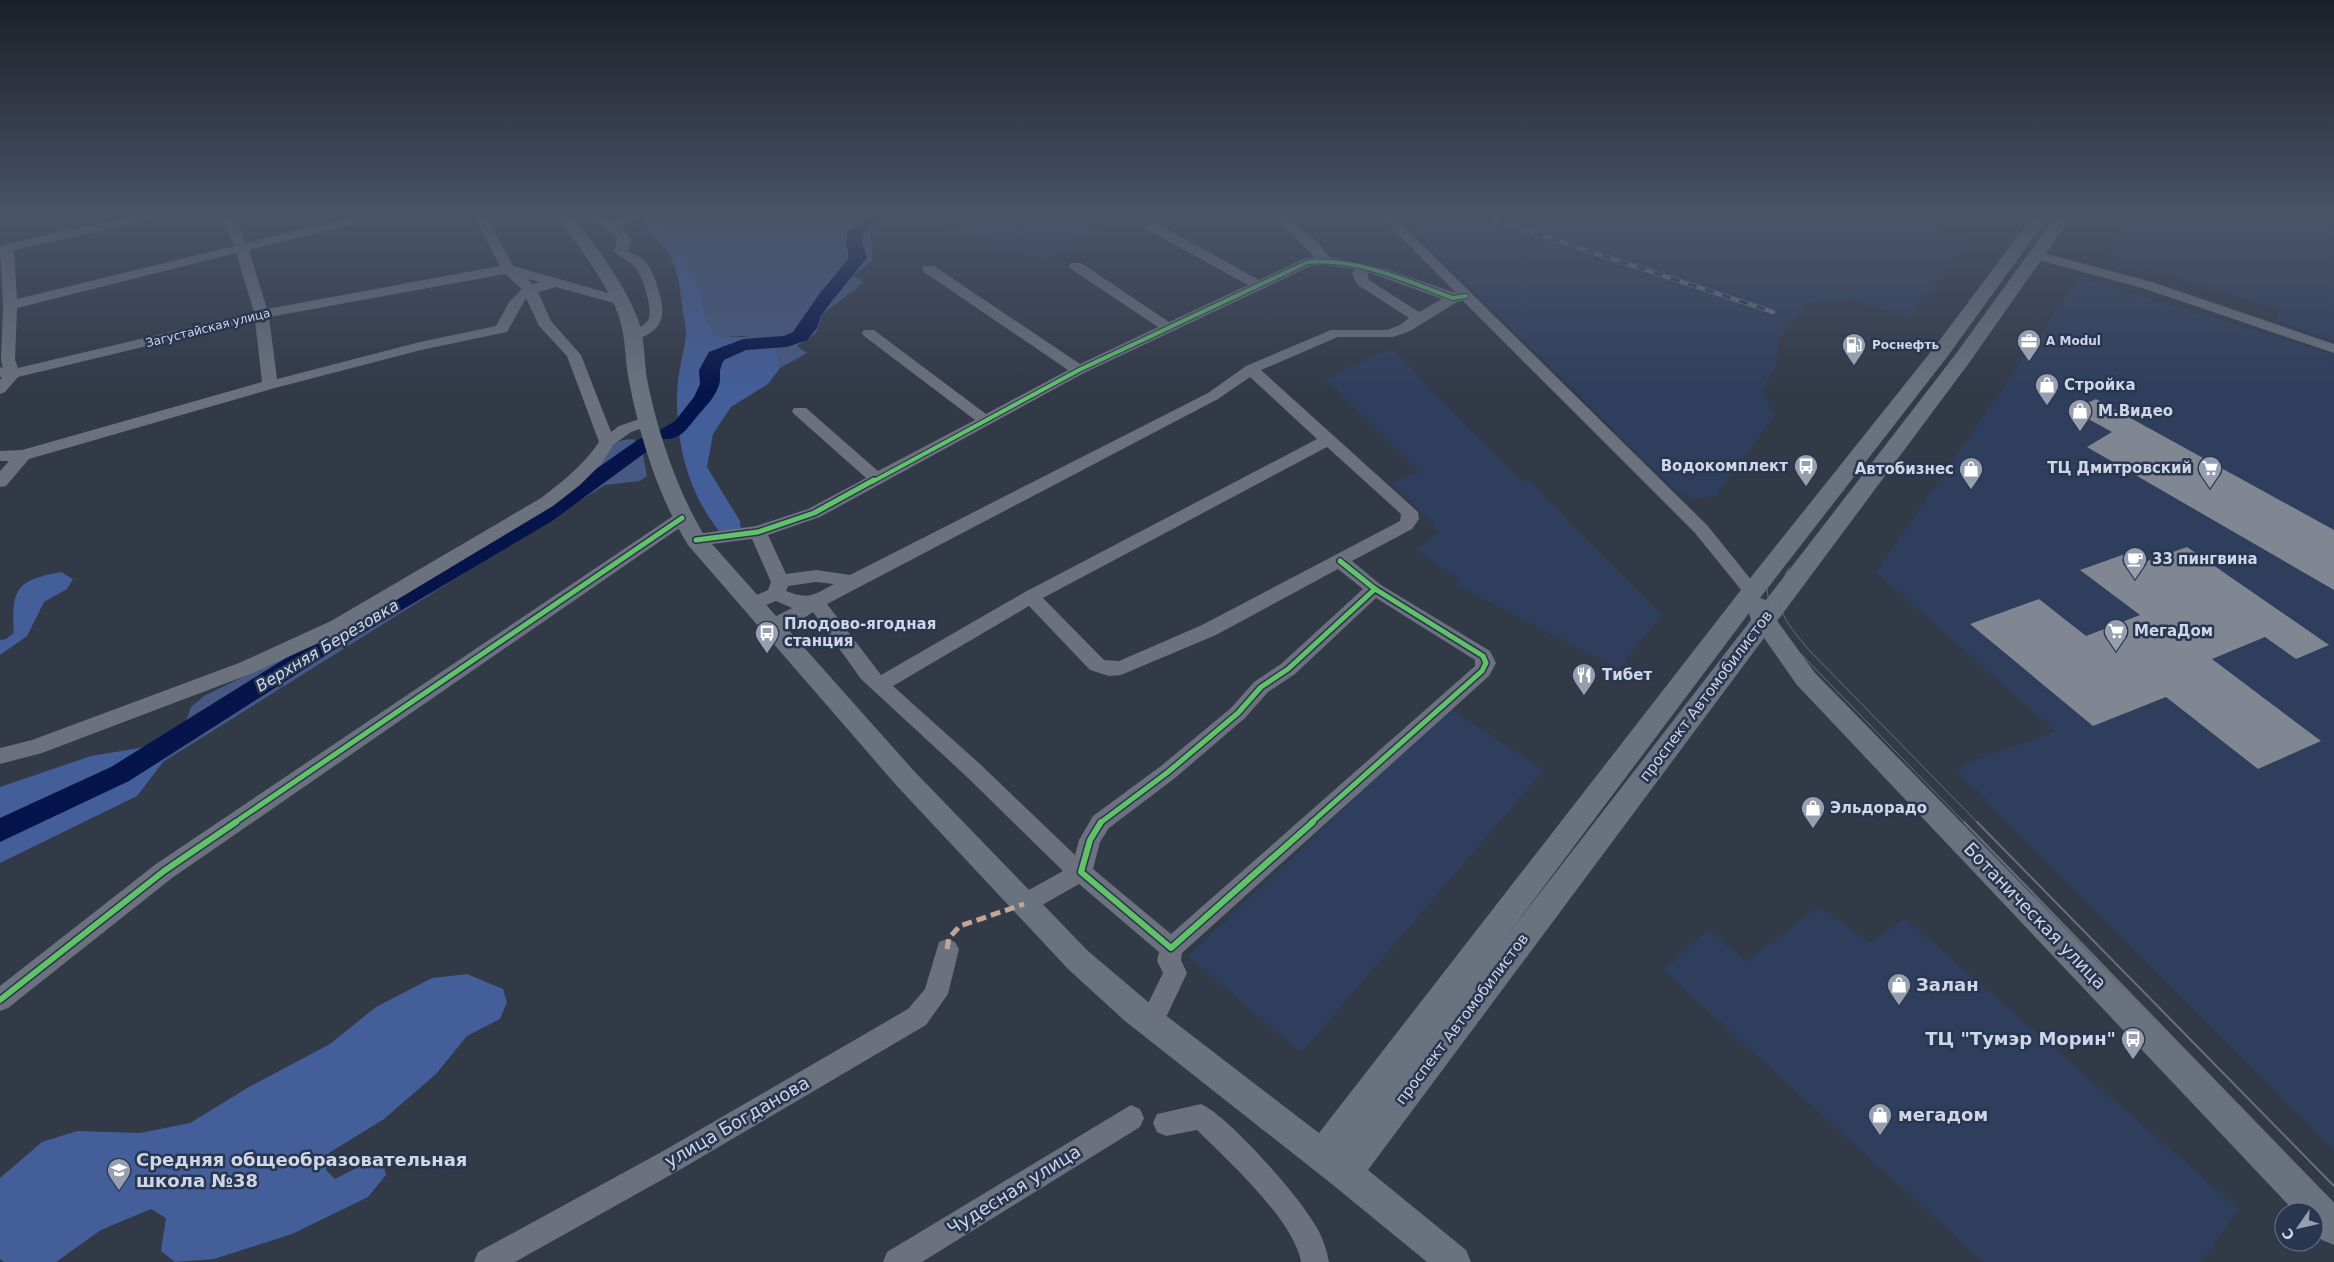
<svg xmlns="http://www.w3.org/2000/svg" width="2334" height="1262" font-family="'DejaVu Sans',sans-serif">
<rect width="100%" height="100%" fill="#323947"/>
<!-- built -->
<g fill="#2f3e5c">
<polygon points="915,216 1118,216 1046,260"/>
<polygon points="1398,216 1892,216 1968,240 1908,318 1856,300 1808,303 1780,336 1776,367 1763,388 1774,416 1717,495 1695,500 1674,490"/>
<polygon points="2130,216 2334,216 2334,341 2276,321 2278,309 2107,256"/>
<polygon points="2078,278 2334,354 2334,1150 1957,771 1967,763 2055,731 1876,572"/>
<polygon points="1391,348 1522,482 1528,480 1662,615 1619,669 1455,584 1460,580 1416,550 1440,531 1390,482 1420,472 1325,379"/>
<polygon points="1449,708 1544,770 1301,1053 1188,956"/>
<polygon points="1819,906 1870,943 1905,918 2239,1209 2201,1262 1983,1262 1663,970 1709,929 1746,962"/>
</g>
<!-- green -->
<g fill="#455983">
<polygon points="663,216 894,216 870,231 873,260 853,276 864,282 823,314 816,333 797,346 807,353 780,368 776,346 744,336 718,336 709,325 695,275 675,240 665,230 662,222"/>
<polygon points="633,439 641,444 647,476 640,481 605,485 163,762 152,746 173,737 186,721 191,707 204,696 339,630 544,511 611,445 623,440"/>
</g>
<!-- forest -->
<g fill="#435e99">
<path d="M650 216H663L662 222 665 230 675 240 695 275 709 325 718 336 764 338 776 346 780 368 768 384 731 407 713 434 707 467 740 521 741 529 719 531C686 490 673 433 678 380 680 365 684 350 686 335 686 325 683 315 682 305 678 265 673 254 644 225L645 218Z"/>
<path d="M61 572 73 579 67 589 44 602 27 636 0 655V640L6 639 14 633C11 587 18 580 61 572Z"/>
<polygon points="152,746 163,762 137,796 0,863 0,787 91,756"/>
<polygon points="467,974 503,989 507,1002 500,1019 467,1036 436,1074 384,1119 329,1153 326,1170 335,1179 364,1164 382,1159 386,1175 368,1197 292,1234 214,1259 175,1262 161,1251 166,1218 151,1209 101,1230 56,1262 4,1262 0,1259 0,1178 42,1142 77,1131 140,1133 190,1123 249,1087 330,1044 376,1007 432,978"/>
</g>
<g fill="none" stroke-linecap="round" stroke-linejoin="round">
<!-- river -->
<g fill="#05144b" fill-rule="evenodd">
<path d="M870 216H889L864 233 862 242 867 258 832 301 821 316 817 328 807 340 787 347 746 350 724 360C717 373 722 375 719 385 715 397 707 405 699 414 688 427 680 443 660 438L657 434 660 430 675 421 694 397 700 384 699 370 709 352 743 339 784 336 793 332 820 293 849 258 846 242 848 231Z"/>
<polygon points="646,437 653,439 656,443 653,447 552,521 331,652 129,781 0,842 0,818 111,767 315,640 536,511 639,439"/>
</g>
</g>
<!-- building -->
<g fill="#808692">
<polygon points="2096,399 2334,530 2334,590 2087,447 2112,432 2072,410"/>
<polygon points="2187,547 2329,645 2296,659 2265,637 2212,659 2321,741 2258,769 2166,697 2093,726 1970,624 2039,599 2086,636 2140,615 2080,570 2125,554 2139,564"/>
</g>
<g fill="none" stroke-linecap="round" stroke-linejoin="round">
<!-- minor -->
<g fill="#6b717d" fill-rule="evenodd">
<path d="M133 216H156L150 220 14 250 17 299 234 246 221 216H233L246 243 346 218 351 219 353 222 351 225 249 250 267 309 500 266 474 216H486L513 266 626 298 628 301 626 304 621 305 556 287 538 292 551 321 581 355 611 432 619 426 648 416 656 421 654 424 631 432 613 445 602 463 580 485 553 506 345 631 253 673 42 753 0 764V748L32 740 239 663 331 621 541 498C563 481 584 465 599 442L567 356 539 326 526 298 507 332 421 350 275 388 29 459 6 486 0 487V471L9 461H0V451L22 450 262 382 255 320 18 377 5 392 0 394V380L2 377H0V367L3 368 1 360 3 305 0 248 2 245ZM236 253 254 312 18 368 15 360 17 308ZM505 274 522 289 509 302 496 326 420 342 277 379 269 317ZM527 279 540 282 533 284Z"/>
<path d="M588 216H601L611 222 628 216H645L621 227 631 239 628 251C633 255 640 256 645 261 651 268 655 278 657 286 667 313 665 332 633 340L626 336C631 329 643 328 648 320 654 310 642 276 636 268 630 260 620 259 614 251L617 239 616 236 592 222Z"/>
<path d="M1273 216H1286L1319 244 1329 257 1386 269 1456 293 1380 216H1393L1707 525 1761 592 1758 596 1752 598 1746 596 1695 533 1463 301 1457 302 1410 331 1393 337H1338L1261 370 1418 512 1419 519 1412 529 1352 561 1381 585 1490 651 1496 663 1489 676 1182 953 1181 960 1187 973 1160 1030 1151 1033 1142 1030 1139 1022 1163 973 1157 961 1159 952 1079 884 1032 911 1024 914 1016 911 1013 904 1016 897 1063 871 967 777 861 679 813 612C800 620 782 635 767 631L765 626 767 621 792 608 776 601 754 610 748 609 745 604 748 599 768 590 771 582 752 539 696 546 690 544 687 540 690 536 696 534 756 526 808 509 866 478 794 414 792 411 794 408H806L878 471 975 420 864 336 862 333 864 330H874L986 414 1068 370 924 272 922 269 924 266H934L1080 364 1158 327 1071 269 1069 266 1071 263H1081L1169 322 1248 285 1146 229 1144 226 1146 223H1156L1259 280 1303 259 1315 257ZM1323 265 1355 269 1352 274 1358 285 1409 318 1400 325 1387 330H1331L1246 366 1208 393 850 575 816 570 786 574 768 535 820 517 1084 373 1311 266ZM1367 272 1442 299 1419 312 1369 280ZM1250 377 1317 439 1025 592 881 675 827 604 1218 399ZM1327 447 1401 514 1400 521 1202 625 1119 661 1104 660 1043 598ZM1338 569 1363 589 1281 664 1254 682 1231 708 1161 766 1093 816 1079 840 1075 855 981 765 893 686 1029 606 1090 670 1109 676 1121 675 1216 635ZM816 582 834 584C814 595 809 600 786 591L788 586ZM1376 598 1475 660V666L1171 934 1093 869 1100 842 1109 828 1175 778 1245 718 1268 692 1295 674Z"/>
<polygon points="2036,251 2152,282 2334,344 2334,353 2142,288 2031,258 2029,255 2031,252"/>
<polygon points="682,512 688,514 691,518 688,522 172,878 8,1008 0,1011 0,986 156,864 676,514"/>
<polygon points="947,939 955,942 959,949 948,994 926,1025 683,1168 515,1262 474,1262 478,1252 665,1150 908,1009 925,989 939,942"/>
<path d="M1201 1104C1227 1115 1296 1193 1312 1220 1321 1233 1326 1246 1329 1262H1301C1294 1220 1227 1160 1197 1130L1166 1136 1157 1132 1153 1123 1157 1114Z"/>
<polygon points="1131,1105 1140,1109 1144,1118 1140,1127 922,1262 883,1262 887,1252"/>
</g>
<!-- major -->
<path fill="#6b727f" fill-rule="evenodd" d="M557 216H573C597 249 625 283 639 322 645 340 644 361 647 379 657 431 677 490 704 535L914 771 1088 951 1147 1001 1319 1133 1744 586 1933 349 2033 216H2049L1947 357 1760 598 1766 600 1955 355 2056 216H2072L1969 363 1777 621 1815 673 2334 1203V1245L2322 1240 2314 1232V1212H2295L1797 685 1764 638 1368 1170 1466 1250 1471 1262H1427L1333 1185 1125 1021 1068 969 896 785 688 545C658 496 640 438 629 381 625 362 626 343 621 324 613 290 577 245 557 216ZM1749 613 1751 620 1509 933Z"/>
<!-- tram-far1 -->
<g stroke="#6a707a" stroke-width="1">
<path d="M1789 568C1768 603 1785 621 1808 649L1978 823"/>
<polyline points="1965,823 1799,652 1770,612 1767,588 2049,216"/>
</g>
<!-- tram -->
<g stroke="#6a707a" stroke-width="2">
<polyline points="1964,822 2334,1204"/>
<polyline points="1977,822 2334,1186"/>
</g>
<!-- rail casing -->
<g stroke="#6a707a" stroke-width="4.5">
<g id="rail">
<polyline points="1411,216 1413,218"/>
<polyline points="1483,216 1773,312"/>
</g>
</g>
<!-- rail -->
<use href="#rail" stroke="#293650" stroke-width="3" stroke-dasharray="9" stroke-linecap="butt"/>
<!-- quiet -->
<polyline stroke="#c0a59a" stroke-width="5" stroke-dasharray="10 5" stroke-linecap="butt" points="947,949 949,938 960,926 1024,904"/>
<!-- cycleway-far2 casing -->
<g stroke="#293650" stroke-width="6">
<path id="cycleway-far2" d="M872 482 1079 370 1308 262C1358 258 1407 281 1453 298L1466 296"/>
</g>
<!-- cycleway-far1 casing -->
<g stroke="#293650" stroke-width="8">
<g id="cycleway-far1">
<polyline points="696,540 758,532 814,513 874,480"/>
<polyline points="1340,561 1375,589"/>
<polyline points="234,823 682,518"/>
<polyline points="1100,823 1168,772 1238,713 1261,687 1288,669 1375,589"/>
<polyline points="1311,823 1482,671 1486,663 1483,656 1375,589"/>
</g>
</g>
<!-- cycleway casing -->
<g stroke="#293650" stroke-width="9">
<g id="cycleway">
<polyline points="1101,822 1090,840 1081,872 1171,948 1313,822"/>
<polyline points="0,1000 164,871 236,822"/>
</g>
</g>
<!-- cycleway-far2 -->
<use href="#cycleway-far2" stroke="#61c268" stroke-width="4"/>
<!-- cycleway-far1 -->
<use href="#cycleway-far1" stroke="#61c268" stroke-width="5"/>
<!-- cycleway -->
<use href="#cycleway" stroke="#61c268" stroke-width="6"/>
</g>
<!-- sky -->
<linearGradient id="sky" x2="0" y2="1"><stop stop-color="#1c1f27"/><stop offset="0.55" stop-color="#495469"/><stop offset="1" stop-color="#495469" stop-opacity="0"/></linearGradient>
<rect width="2334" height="392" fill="url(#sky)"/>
<!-- icons -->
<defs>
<g id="office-pin" transform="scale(1.25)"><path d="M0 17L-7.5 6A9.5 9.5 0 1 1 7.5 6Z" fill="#979faf" stroke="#293650"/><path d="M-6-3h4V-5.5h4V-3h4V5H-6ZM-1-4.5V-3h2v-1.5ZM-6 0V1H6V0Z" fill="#fff"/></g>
<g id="fuel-pin" transform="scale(1.25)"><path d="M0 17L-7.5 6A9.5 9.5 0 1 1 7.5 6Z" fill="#979faf" stroke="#293650"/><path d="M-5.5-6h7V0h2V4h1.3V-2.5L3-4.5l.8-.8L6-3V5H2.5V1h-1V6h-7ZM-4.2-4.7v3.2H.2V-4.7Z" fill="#fff"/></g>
<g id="shop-pin" transform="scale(1.25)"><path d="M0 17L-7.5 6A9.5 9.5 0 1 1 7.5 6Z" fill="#979faf" stroke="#293650"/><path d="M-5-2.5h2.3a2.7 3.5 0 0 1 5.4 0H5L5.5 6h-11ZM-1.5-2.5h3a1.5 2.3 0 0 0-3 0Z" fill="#fff"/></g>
<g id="bus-pin" transform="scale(1.25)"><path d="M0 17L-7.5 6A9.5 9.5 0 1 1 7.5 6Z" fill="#979faf" stroke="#293650"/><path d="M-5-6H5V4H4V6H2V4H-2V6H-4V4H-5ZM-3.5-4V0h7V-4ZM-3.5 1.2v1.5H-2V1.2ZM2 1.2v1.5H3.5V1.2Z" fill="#fff"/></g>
<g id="supermarket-pin" transform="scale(1.25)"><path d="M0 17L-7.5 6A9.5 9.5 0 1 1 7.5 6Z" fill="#979faf" stroke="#293650"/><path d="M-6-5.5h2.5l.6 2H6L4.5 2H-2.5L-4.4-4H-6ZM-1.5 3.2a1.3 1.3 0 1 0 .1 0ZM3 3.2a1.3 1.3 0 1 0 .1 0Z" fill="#fff"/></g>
<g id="cafe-pin" transform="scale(1.25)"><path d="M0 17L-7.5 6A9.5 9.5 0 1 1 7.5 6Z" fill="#979faf" stroke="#293650"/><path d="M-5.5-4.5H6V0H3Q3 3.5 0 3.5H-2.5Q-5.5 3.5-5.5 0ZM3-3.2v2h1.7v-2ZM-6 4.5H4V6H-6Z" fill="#fff"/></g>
<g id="restaurant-pin" transform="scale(1.25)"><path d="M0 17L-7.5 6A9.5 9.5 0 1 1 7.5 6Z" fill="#979faf" stroke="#293650"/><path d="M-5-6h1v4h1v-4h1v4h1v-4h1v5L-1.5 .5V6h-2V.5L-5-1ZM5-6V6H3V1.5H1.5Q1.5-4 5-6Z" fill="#fff"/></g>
<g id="school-pin" transform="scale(1.25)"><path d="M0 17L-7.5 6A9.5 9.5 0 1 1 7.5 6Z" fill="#979faf" stroke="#293650"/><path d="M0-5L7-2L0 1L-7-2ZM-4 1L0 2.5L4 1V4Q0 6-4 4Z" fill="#fff"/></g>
</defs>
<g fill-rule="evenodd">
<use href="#office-pin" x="2029" y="341"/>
<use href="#fuel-pin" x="1854" y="345"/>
<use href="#shop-pin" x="2047" y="385"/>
<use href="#shop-pin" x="2080" y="411"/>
<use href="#bus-pin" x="1806" y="466"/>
<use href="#supermarket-pin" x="2210" y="468"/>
<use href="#shop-pin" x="1971" y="469"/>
<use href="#cafe-pin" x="2135" y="559"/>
<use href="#supermarket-pin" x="2116" y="631"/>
<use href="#bus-pin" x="767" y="633"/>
<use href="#restaurant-pin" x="1584" y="675"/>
<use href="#shop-pin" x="1813" y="808"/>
<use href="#shop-pin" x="1899" y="985"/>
<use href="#bus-pin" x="2133" y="1039"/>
<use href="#shop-pin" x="1880" y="1115"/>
<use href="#school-pin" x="119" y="1170"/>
</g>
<g text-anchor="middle" stroke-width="5" stroke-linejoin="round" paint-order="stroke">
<!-- far-street labels -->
<g font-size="12" fill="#ced6e7" stroke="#293650">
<text transform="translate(208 328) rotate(-14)" y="4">Загустайская улица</text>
</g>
<!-- far-poi labels -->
<g font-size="12" font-weight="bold" fill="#ced6e7" stroke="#293650" text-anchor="start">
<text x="2046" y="345">A Modul</text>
<text x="1872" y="349">Роснефть</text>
</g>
<!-- poi labels -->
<g font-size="15" font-weight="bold" fill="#ced6e7" stroke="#293650" text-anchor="start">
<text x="2064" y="390">Стройка</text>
<text x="2098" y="416">М.Видео</text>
<text x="1788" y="471" text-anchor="end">Водокомплект</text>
<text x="2192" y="473" text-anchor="end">ТЦ Дмитровский</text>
<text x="1954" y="474" text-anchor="end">Автобизнес</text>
<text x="2152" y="564">33 пингвина</text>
<text x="784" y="629">Плодово-ягодная<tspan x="784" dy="17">станция</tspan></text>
<text x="2134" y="636">МегаДом</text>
<text x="1602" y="680">Тибет</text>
<text x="1830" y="813">Эльдорадо</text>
</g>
<!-- street labels -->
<g font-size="15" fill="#ced6e7" stroke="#293650">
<text transform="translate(1706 696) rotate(-53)" y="5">проспект Автомобилистов</text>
<text transform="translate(1462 1019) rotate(-53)" y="5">проспект Автомобилистов</text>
</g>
<!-- water labels -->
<g font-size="16" font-style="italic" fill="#d0d9ec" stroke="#293650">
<text transform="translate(327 645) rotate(-31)" y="6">Верхняя Березовка</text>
</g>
<!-- near-street labels -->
<g font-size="18" fill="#ced6e7" stroke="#293650">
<text transform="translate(2035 916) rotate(46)" y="6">Ботаническая улица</text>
<text transform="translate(737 1122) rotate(-30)" y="6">улица Богданова</text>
<text transform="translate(1014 1190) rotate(-32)" y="6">Чудесная улица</text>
</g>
<!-- near-poi labels -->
<g font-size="18" font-weight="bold" fill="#ced6e7" stroke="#293650" text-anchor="start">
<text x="1916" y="991">Залан</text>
<text x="2116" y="1045" text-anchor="end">ТЦ "Тумэр Морин"</text>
<text x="1898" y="1121">мегадом</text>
<text x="136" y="1166">Средняя общеобразовательная<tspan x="136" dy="21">школа №38</tspan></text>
</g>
</g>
<!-- north arrow -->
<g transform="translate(2299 1227) rotate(236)"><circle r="24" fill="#293650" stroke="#6b768c"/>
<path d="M0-4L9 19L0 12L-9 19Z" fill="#979faf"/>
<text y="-8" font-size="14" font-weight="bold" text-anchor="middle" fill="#ced6e7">С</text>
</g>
</svg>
